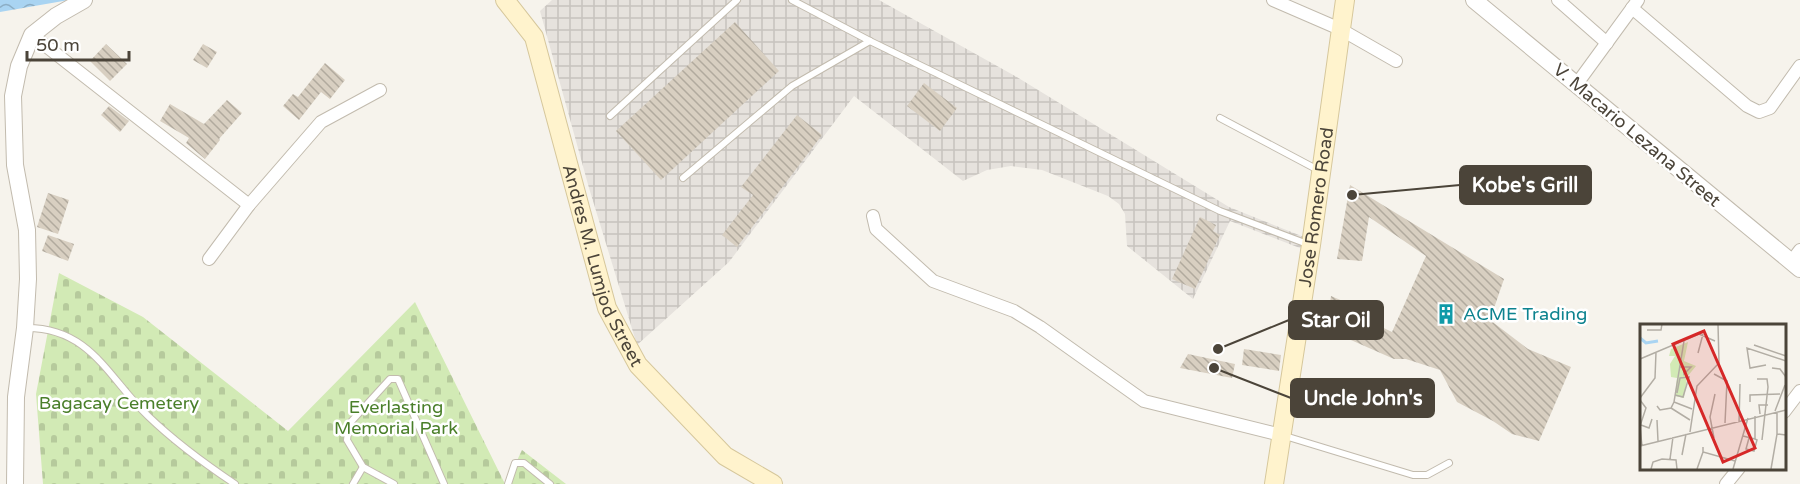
<svg xmlns="http://www.w3.org/2000/svg" width="1800" height="484" font-family="'Varela Round',sans-serif">
<defs>
<pattern id="industrial-grid" width="8" height="8" patternUnits="userSpaceOnUse" patternTransform="scale(1.5)"><rect width="8" height="8" fill="#e6e2dd"/><path d="M0 4h8M4 0v8" fill="none" stroke="#c7c3be"/></pattern>
<pattern id="cemetery-stones" width="16" height="16" patternUnits="userSpaceOnUse" patternTransform="scale(1.5)"><rect width="16" height="16" fill="#d2eab5"/><path d="M2 7V4a2 2 0 0 1 4 0v3zM10 15v-3a2 2 0 0 1 4 0v3z" fill="#b6ca9c"/></pattern>
<pattern id="water-waves" width="16" height="10" patternUnits="userSpaceOnUse" patternTransform="scale(1.5)"><rect width="16" height="10" fill="#a9d4f2"/><path d="M0 5q4-4 8 0t8 0" fill="none" stroke="#8caec5"/></pattern>
<pattern id="building-back-hatch" width="6" height="6" patternUnits="userSpaceOnUse" patternTransform="scale(1.5)"><rect width="6" height="6" fill="#d8cfc1"/><path d="M-1 5l2 2M0 0l6 6M5-1l2 2" fill="none" stroke="#b1aa9e"/></pattern>
</defs>
<rect width="100%" height="100%" fill="#f6f3ec"/>
<!-- industrial -->
<polygon fill="url(#industrial-grid)" points="552,0 879,0 1015,76 1229,207 1304,237 1305,250 1230,221 1193,299 1127,246 1125,214 1119,204 1108,196 1042,170 1011,166 987,170 963,181 854,96 729,262 637,345 589,188 540,11"/>
<!-- cemetery -->
<g fill="url(#cemetery-stones)">
<polygon points="59,273 143,317 288,431 415,302 505,484 43,484 36,394"/>
<polygon points="522,450 566,484 506,484"/>
</g>
<!-- water -->
<polygon fill="url(#water-waves)" points="0,0 69,0 0,12"/>
<!-- building -->
<g fill="url(#building-back-hatch)">
<polygon points="735,22 779,71 661,180 616,131"/>
<polygon points="106,44 127,64 110,81 90,61"/>
<polygon points="203,44 217,52 207,68 193,60"/>
<polygon points="325,63 345,80 330,99 321,92 299,120 283,106 293,94 298,97"/>
<polygon points="924,83 957,108 940,131 907,106"/>
<polygon points="227,100 242,113 219,139 220,140 205,159 186,143 189,138 160,121 170,104 204,124"/>
<polygon points="109,106 129,121 120,132 101,115"/>
<polygon points="797,115 822,135 737,247 722,235 753,195 741,187"/>
<polygon points="1350,185 1504,279 1490,320 1528,349 1571,367 1539,441 1512,434 1493,421 1457,402 1440,370 1406,359 1394,359 1326,329 1331,296 1364,310 1363,318 1392,332 1426,256 1369,217 1362,261 1337,259"/>
<polygon points="48,193 69,200 58,234 37,227"/>
<polygon points="1200,217 1216,225 1213,231 1220,235 1195,289 1172,279"/>
<polygon points="48,235 74,244 68,261 42,251"/>
<polygon points="1244,349 1281,355 1279,371 1242,365"/>
<polygon points="1188,354 1235,364 1232,378 1180,368"/>
</g>
<g fill="none" stroke-linecap="round" stroke-linejoin="round">
<!-- service casing -->
<g stroke="#c2bbae" stroke-width="8">
<g id="service">
<polyline points="792,0 870,41 1220,211 1310,245"/>
<polyline points="610,116 737,0"/>
<polyline points="1220,118 1320,171"/>
<polyline points="683,178 792,86 870,41"/>
<path d="M27 328C91 328 109 379 148 416 174 441 205 464 235 484"/>
<polyline points="1285,436 1413,475 1427,475 1449,463"/>
<polyline points="353,484 363,467"/>
<polyline points="394,484 363,467 347,440 349,424 390,379 398,379 444,484"/>
<polyline points="508,484 515,463 524,463 550,484"/>
</g>
</g>
<!-- minor casing -->
<g stroke="#c2bbae" stroke-width="14">
<g id="minor">
<polyline points="1273,0 1340,29 1396,61"/>
<polyline points="1558,0 1607,43"/>
<polyline points="1632,8 1747,106 1759,112 1770,108 1800,66"/>
<polyline points="32,35 249,205"/>
<polyline points="1576,85 1638,0"/>
<polyline points="873,216 876,229 933,281 1014,311 1040,327 1144,401 1281,435"/>
<polyline points="209,259 249,205 321,122 380,90"/>
<polyline points="1791,262 1800,250"/>
<polyline points="1784,412 1800,391"/>
<polyline points="1726,484 1739,468"/>
</g>
</g>
<!-- tertiary casing -->
<g stroke="#c2bbae" stroke-width="18">
<g id="tertiary">
<polyline points="1474,0 1800,269"/>
<polyline points="15,484 16,397 25,328 28,279 27,230 15,165 13,96 19,66 32,35 56,16 84,0"/>
</g>
</g>
<!-- secondary casing -->
<g stroke="#d6c79b" stroke-width="20">
<g id="secondary">
<path id="s1" d="M505 0 534 37 607 308 638 365 725 456 773 484"/>
<path id="s2" d="M1274 484 1311 245 1345 0"/>
</g>
</g>
<!-- service -->
<use href="#service" stroke="#fff" stroke-width="6"/>
<!-- minor -->
<use href="#minor" stroke="#fff" stroke-width="12"/>
<!-- tertiary -->
<use href="#tertiary" stroke="#fff" stroke-width="16"/>
<!-- secondary -->
<use href="#secondary" stroke="#fff3cd" stroke-width="18"/>
</g>
<!-- icons -->
<defs>
<g id="building-bare" transform="scale(1.62)"><path d="M-4-6H4V6H1V3H-1V6H-4ZM-2.5-4.3h1.7v1.8h-1.7ZM.8-4.3h1.7v1.8H.8ZM-2.5-1h1.7V.8h-1.7ZM.8-1h1.7V.8H.8Z" fill="#0f9aa8" stroke="#fff" stroke-width="2.5" paint-order="stroke"/></g>
</defs>
<g fill-rule="evenodd">
<use href="#building-bare" x="1446" y="314"/>
</g>
<g text-anchor="middle" stroke-width="5" stroke-linejoin="round" paint-order="stroke">
<!-- street labels -->
<g font-size="18" fill="#4b4439" stroke="#fff">
<text transform="translate(1637 135) rotate(40)" y="6">V. Macario Lezana Street</text>
<text dy="6" stroke="none"><textPath href="#s2" startOffset="280">Jose Romero Road</textPath></text>
<text dy="6" stroke="none"><textPath href="#s1" startOffset="286">Andres M. Lumjod Street</textPath></text>
</g>
<!-- culture labels -->
<g font-size="18" fill="#0d838f" stroke="#fff" text-anchor="start">
<text x="1463" y="320">ACME Trading</text>
</g>
<!-- park labels -->
<g font-size="18" fill="#4a7f2a" stroke="#fff">
<text x="119" y="409">Bagacay Cemetery</text>
<text x="396" y="413">Everlasting<tspan x="396" dy="21">Memorial Park</tspan></text>
</g>
</g>
<!-- overview -->
<g transform="translate(1640 324)">
<rect width="146" height="146" fill="#f6f3ec"/>
<path d="M48 18 44 37 56 42 47 53 44 74 35 72 37 54 31 53 30 40 35 32H29L31 25Z" fill="#d2eab5"/>
<path fill="none" stroke="#a9d4f2" stroke-width="3" d="M0 14 6 19 18 17"/>
<path fill="none" stroke="#b2ada4" stroke-width="1.5" d="M110 0H143M7 6H21L22 0M44 17 34 78 52 85M114 21 146 32M58 29 63 10M0 35 59 10 75 17M126 41 110 44 107 24 146 37M39 43H51L44 50V43M132 44 140 45 146 53M74 50 87 57 85 99M117 55H127L128 63 122 116M35 71 43 73 49 53 40 54 37 69M0 74 15 54 16 28M0 76 6 84 0 102M110 78V71L140 70M17 82 20 86 31 84 34 78M31 84 50 96M135 87 145 61M137 88V110M120 90 119 81H128M17 96 18 117M99 99 100 60M1 101 9 104 12 95M0 103 2 122M50 108 57 62 79 39 78 0M103 112 115 115 117 116 114 127 106 125 109 114M74 114 70 93 75 70M115 115V92M0 122 146 86M63 123V128L95 137M42 131 46 110M30 135 33 113M11 145 13 138 22 135 36 136 37 145M57 145 63 128M93 145 108 94M131 145 137 110 146 111"/>
<path fill="#d62828" fill-opacity="0.15" stroke="#d62828" stroke-width="3" d="M64 7 115 124 83 138 33 20Z"/>
<rect width="146" height="146" fill="none" stroke="#4b4439" stroke-width="3"/>
</g>
<!-- callouts -->
<path fill="none" stroke="#4b4439" stroke-width="2" d="M1352 195L1460 185M1218 349L1289 320M1214 368L1291 398"/>
<g fill="#4b4439" stroke="#fff" stroke-width="2">
<circle cx="1352" cy="195" r="6"/>
<circle cx="1218" cy="349" r="6"/>
<circle cx="1214" cy="368" r="6"/>
</g>
<g fill="#4b4439" stroke="#4b4439" stroke-width="2">
<rect x="1460" y="166" width="131" height="38" rx="6"/>
<rect x="1289" y="301" width="94" height="38" rx="6"/>
<rect x="1291" y="379" width="143" height="38" rx="6"/>
</g>
<g font-size="20" text-anchor="middle" font-weight="bold" fill="#fff">
<text x="1525" y="192">Kobe's Grill</text>
<text x="1336" y="327">Star Oil</text>
<text x="1363" y="405">Uncle John's</text>
</g>
<!-- scale -->
<path d="M27 51v9h102v-9" fill="none" stroke="#4b4439" stroke-width="3"/>
<text x="36" y="51" font-size="18" fill="#4b4439" stroke="#ffffff" stroke-width="4.5" paint-order="stroke">50 m</text>
</svg>
